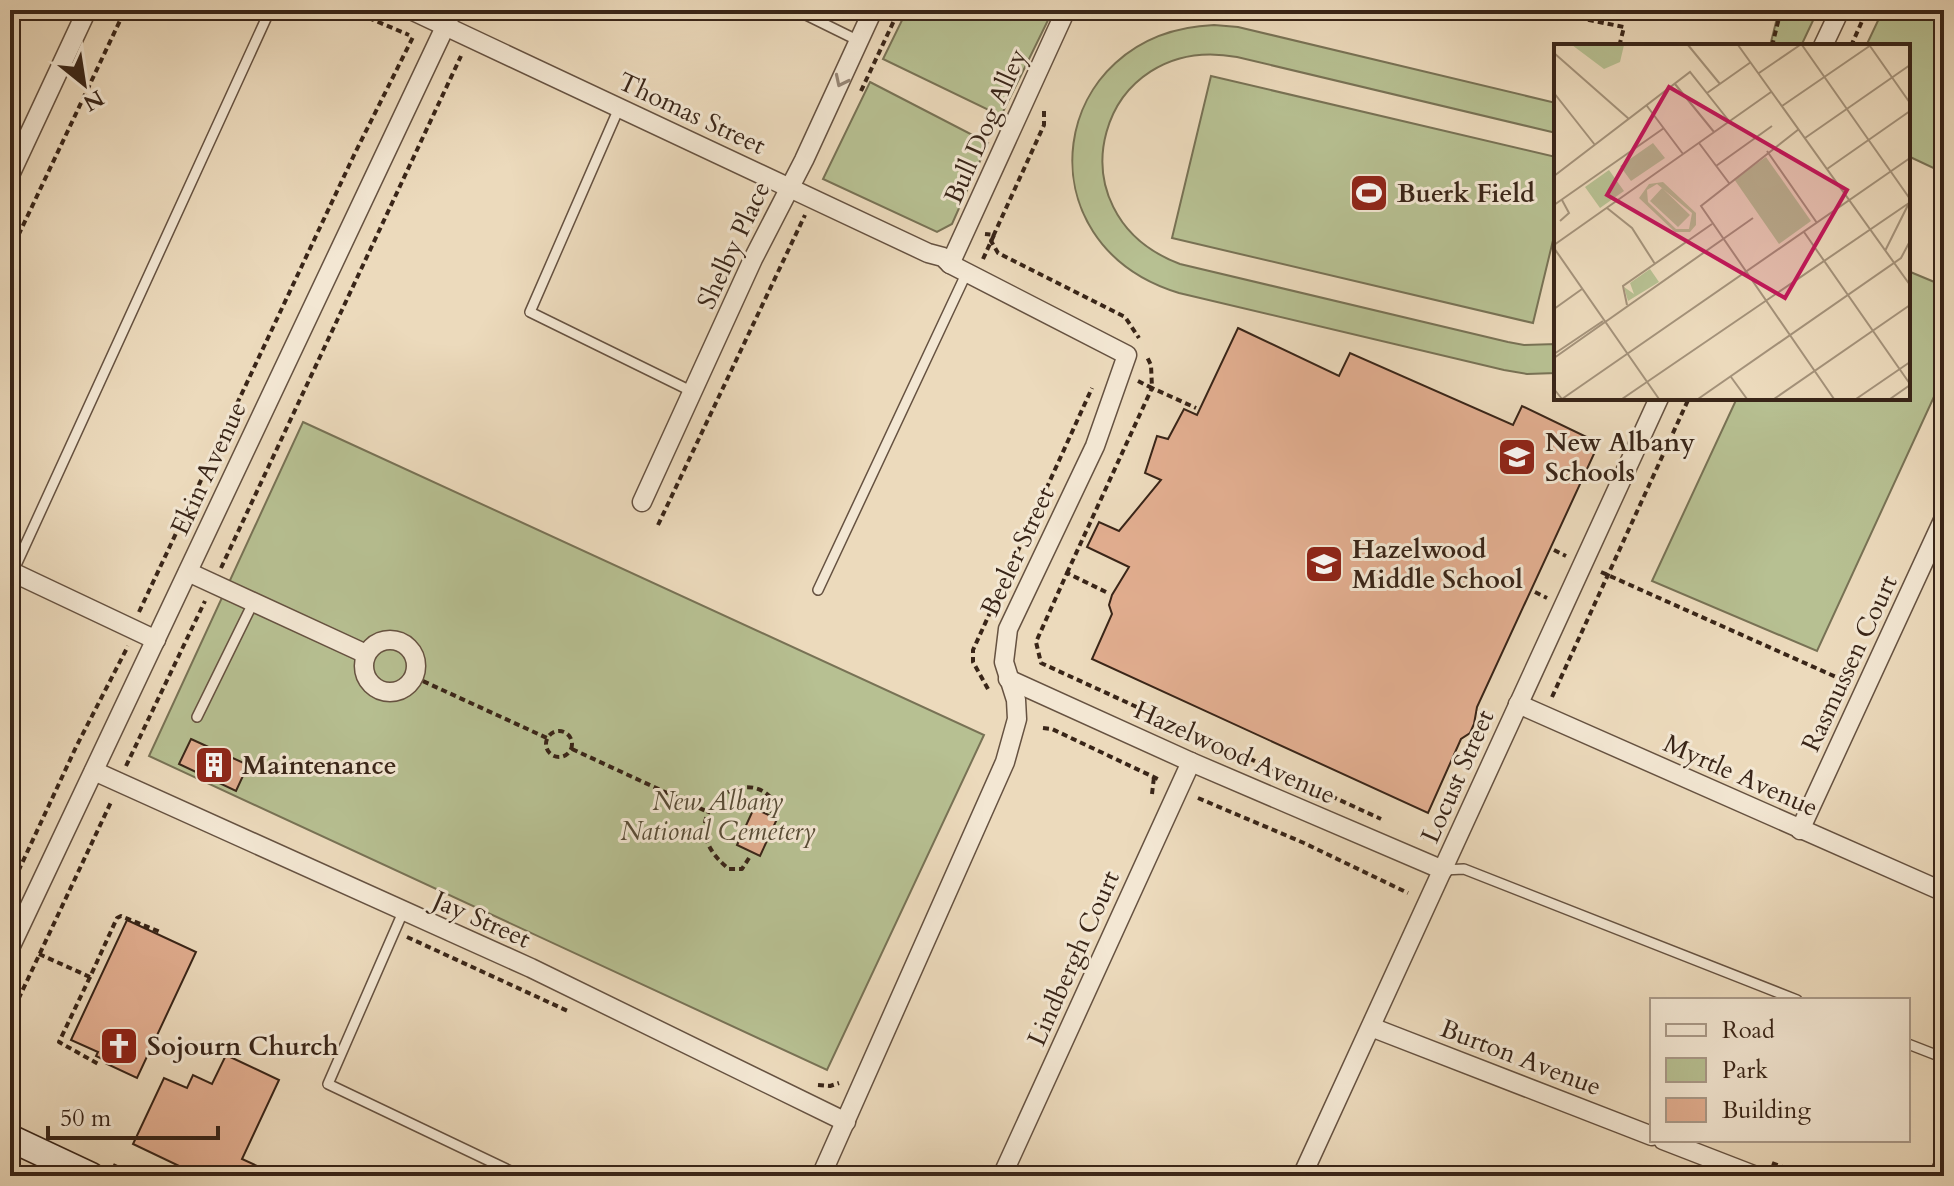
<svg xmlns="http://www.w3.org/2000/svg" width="1954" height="1186" font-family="Cardo,serif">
<rect width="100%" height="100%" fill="#ecdabc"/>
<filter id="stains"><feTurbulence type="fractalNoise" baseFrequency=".0025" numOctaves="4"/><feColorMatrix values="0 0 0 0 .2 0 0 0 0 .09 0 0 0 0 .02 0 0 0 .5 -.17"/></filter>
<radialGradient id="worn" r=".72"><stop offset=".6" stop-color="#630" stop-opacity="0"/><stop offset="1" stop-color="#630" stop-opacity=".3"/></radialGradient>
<!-- green -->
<g fill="#b7c092" stroke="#787255" stroke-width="2">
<polygon points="907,10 1053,10 1001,116 883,59"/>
<polygon points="1779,10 1818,10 1801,46 1770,46"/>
<polygon points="1883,10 1944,10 1944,173 1908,156 1908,46 1866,46"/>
<path d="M1214 25 1238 27 1556 103V133L1237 57C1098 31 1047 214 1180 264L1508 342 1524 345 1556 344V373L1527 374 1504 370 1179 293C1018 244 1047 32 1214 25Z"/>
<polygon points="1211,76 1556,157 1556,228 1533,323 1172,238"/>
<polygon points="870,82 988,143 952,224 937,232 823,179"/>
<polygon points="1908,271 1944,286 1944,375 1817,651 1652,581 1737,398 1908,398"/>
<polygon points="303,422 984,735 827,1070 149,756"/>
</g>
<!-- building -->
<g fill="#e2ae90" stroke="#392518" stroke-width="2">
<polygon points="1238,328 1339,376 1350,353 1513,425 1522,406 1599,443 1477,707 1474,724 1470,733 1461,739 1428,813 1092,659 1112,614 1109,605 1112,595 1129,567 1087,547 1099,522 1119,531 1161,480 1145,473 1157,436 1168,439 1184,409 1197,415"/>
<polygon points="191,739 248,765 236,791 179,764"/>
<polygon points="754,808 777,819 760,856 737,845"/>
<polygon points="127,920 196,952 137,1078 107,1064 109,1062 96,1056 98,1052 71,1040"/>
<polygon points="226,1055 279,1080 242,1159 279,1176 200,1176 133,1144 164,1078 187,1088 193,1075 212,1084"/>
</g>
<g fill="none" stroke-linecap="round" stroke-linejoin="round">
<!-- lane casing -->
<g stroke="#665241" stroke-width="12">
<g id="lane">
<polyline points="796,10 859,41"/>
<polyline points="619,108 530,312 693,392"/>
<polyline points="12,574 270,10"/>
<polyline points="818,590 967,272"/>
<polyline points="197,717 253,603"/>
<polyline points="1443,870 1464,869 1797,1000"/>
<polyline points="403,912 328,1084 521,1176"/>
<polyline points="1908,1044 1944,1058"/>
</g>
</g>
<!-- street casing -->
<g stroke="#665241" stroke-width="21">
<g id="street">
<polyline points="411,10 928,253 943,257 950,264 1127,355 1095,446 1008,629 1004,662 1016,700 1017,719 1005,762 821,1176"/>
<polyline points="1823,46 1840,10"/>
<polyline points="10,175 87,10"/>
<polyline points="950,264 1066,10"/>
<polyline points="642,502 753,259 804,160 873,10"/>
<polyline points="10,571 156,640"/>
<polyline points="188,572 366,654"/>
<circle cx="390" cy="666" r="26"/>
<polyline points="1008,679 1191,762 1443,870"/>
<polyline points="1518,704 1944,892"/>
<polyline points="94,771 531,968 846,1122"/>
<polyline points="1800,830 1944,518"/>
<polyline points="10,948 453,10"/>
<polyline points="1371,1027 1652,1136"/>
<polyline points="1663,1140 1756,1176"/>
<polyline points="1002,1176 1191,762"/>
<polyline points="1302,1176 1659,398"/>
</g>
</g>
<!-- secondary casing -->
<g stroke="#392518" stroke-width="29">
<polyline id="secondary" points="10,1138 91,1176"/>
</g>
<!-- path -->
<g stroke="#392518" stroke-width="4" stroke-dasharray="6 4" stroke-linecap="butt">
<polyline points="350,10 409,35"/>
<polyline points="1539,10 1624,27 1620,43 1624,46"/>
<polyline points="476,18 480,10"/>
<polyline points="1772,46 1781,10"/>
<polyline points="1851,46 1867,10"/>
<polyline points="861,91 899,10"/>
<polyline points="1044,111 1044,125 991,241 998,253 1125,317 1139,338"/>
<polyline points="10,253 125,10"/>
<polyline points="983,259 994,235 985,234"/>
<polyline points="1138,381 1152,388 1151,365 1147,357"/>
<polyline points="658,525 805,215"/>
<polyline points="1554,550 1566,556"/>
<polyline points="221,568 461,56"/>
<polyline points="1601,572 1836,677"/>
<polyline points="1067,573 1152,388 1196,408"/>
<polyline points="1106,592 1067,573 1036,642 1041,663 1381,819"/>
<polyline points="1535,592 1547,598"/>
<polyline points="139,612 355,153 413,37"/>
<polyline points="414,677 547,738"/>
<polyline points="988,689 973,662 973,650 1092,388"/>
<polyline points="1552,697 1689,398"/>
<polyline points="1043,728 1052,729 1160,780"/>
<circle cx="559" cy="744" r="13"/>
<polyline points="572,749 708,812"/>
<polyline points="126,766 205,601"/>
<polyline points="1152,794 1154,777"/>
<polyline points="1198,798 1304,843 1408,893"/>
<polyline points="1418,836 1432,838 1436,835"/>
<path d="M749 858 742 869H729C664 818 747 759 774 802L769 812"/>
<polyline points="10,889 76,747 128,646"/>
<polyline points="407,937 570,1012"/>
<polyline points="39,954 90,977 117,918 121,916 160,932"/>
<polyline points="90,977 59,1042 100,1065"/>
<polyline points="10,1017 112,800"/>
<polyline points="818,1085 830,1086 839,1083"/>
<polyline points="1772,1163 1806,1176"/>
<polyline points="113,1165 136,1176"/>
<polyline points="1930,1176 1944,1140"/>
</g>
<!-- lane -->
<use href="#lane" stroke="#f3e7d3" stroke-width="9"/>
<!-- street -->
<use href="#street" stroke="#f3e7d3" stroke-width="18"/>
<!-- secondary -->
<use href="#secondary" stroke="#f3e7d3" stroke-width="26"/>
</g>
<!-- one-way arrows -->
<defs><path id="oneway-chevron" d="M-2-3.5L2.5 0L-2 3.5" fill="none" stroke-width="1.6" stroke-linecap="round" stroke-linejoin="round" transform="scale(2)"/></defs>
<use stroke="#968676" href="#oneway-chevron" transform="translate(841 81) rotate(116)"/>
<!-- icons -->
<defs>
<g id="stadium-square" transform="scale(2)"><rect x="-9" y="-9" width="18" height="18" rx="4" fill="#8f2418" stroke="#f3e7d3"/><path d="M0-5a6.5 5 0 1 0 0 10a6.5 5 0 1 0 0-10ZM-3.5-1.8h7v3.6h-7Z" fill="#fff"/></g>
<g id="school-square" transform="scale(2)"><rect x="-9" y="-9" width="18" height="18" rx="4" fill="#8f2418" stroke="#f3e7d3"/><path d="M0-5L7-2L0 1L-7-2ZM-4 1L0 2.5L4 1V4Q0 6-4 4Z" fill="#fff"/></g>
<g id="building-square" transform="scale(2)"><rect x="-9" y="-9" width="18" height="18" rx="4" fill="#8f2418" stroke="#f3e7d3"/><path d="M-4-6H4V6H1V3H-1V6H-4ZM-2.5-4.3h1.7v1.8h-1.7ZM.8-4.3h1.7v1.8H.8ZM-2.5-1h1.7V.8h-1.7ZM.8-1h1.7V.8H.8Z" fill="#fff"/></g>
<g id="church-square" transform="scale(2)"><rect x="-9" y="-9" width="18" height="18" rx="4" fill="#8f2418" stroke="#f3e7d3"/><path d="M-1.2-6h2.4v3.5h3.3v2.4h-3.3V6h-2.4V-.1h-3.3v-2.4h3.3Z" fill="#fff"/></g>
</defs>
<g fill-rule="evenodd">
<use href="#stadium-square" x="1369" y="193"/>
<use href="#school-square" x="1517" y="457"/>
<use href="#school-square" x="1324" y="564"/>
<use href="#building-square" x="214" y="765"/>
<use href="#church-square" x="119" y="1046"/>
</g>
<g text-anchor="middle" stroke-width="6" stroke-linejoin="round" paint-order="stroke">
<!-- street labels -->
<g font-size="26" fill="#392518" stroke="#f3e7d3">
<text transform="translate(692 113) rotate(25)" y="9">Thomas Street</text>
<text transform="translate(985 126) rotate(-66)" y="9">Bull Dog Alley</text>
<text transform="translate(733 245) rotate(-65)" y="9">Shelby Place</text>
<text transform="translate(208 468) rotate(-65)" y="9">Ekin Avenue</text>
<text transform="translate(1017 551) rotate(-65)" y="9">Beeler Street</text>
<text transform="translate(1849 663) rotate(-65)" y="9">Rasmussen Court</text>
<text transform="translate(1235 752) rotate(24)" y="9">Hazelwood Avenue</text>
<text transform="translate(1741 775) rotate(24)" y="9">Myrtle Avenue</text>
<text transform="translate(1457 776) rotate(-66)" y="9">Locust Street</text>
<text transform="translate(482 919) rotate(24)" y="9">Jay Street</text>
<text transform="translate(1073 958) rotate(-66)" y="9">Lindbergh Court</text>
<text transform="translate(1521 1057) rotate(21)" y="9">Burton Avenue</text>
</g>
<!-- poi labels -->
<g font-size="26" font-weight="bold" fill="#392518" stroke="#f3e7d3" text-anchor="start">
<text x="1397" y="202">Buerk Field</text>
<text x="1545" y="451">New Albany<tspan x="1545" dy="30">Schools</tspan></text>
<text x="1352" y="558">Hazelwood<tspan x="1352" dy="30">Middle School</tspan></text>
<text x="242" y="774">Maintenance</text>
<text x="147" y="1055">Sojourn Church</text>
</g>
<!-- park labels -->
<g font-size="26" font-style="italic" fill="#584c36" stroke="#f3e7d3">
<text x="718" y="810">New Albany<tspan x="718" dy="30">National Cemetery</tspan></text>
</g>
</g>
<!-- overview -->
<g transform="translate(1554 44)">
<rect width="356" height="356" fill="#ecdabc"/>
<path d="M18 1H70L66 18 50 25ZM99 99 111 114 77 137 66 122ZM212 113 257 177 225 200 180 135ZM55 126 70 147 46 164 31 143ZM109 138 142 169V181L136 188H121L85 154 95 140ZM103 140 138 169 135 185H122L94 158 93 146ZM108 144 136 171 124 183 96 157ZM96 225 105 238 74 257 70 243 80 250 76 239Z" fill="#b7c092" fill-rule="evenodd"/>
<path fill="none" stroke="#a4927a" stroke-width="2" d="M134 1 166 40M184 1 356 241M248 1 356 155M316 2 356 59M0 9 75 75M205 29 246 1M121 40 160 88M0 49 41 101M153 49 197 18M93 62 129 110M228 62 317 1M245 85 147 162 280 355M251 94 356 21M145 99 175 139M213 107 263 179M162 122 218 82M273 125 356 67M0 132 136 28 175 77M0 161 110 84M53 164 78 184 101 220M6 177 15 169 8 156M250 188 356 340M0 201 217 48M0 204 105 355M331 207 355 159M73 261 69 242 158 180M0 265 28 245M0 310 49 277M0 314 199 174M177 333 193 355M0 345 8 355 356 114M68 355 355 159M144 355 347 214 356 197M220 355 356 261M302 355 356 318M336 355 356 341"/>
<path fill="#c2185b" fill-opacity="0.15" stroke="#c2185b" stroke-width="4" d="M115 43 293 146 231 254 53 151Z"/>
<rect width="356" height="356" fill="none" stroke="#392518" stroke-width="4"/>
</g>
<!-- margin -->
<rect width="1954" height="1186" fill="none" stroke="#ecdabc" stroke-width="40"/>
<rect x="12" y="12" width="1930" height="1162" fill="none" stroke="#392518" stroke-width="4"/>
<rect x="20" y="20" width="1914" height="1146" fill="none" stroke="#392518" stroke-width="2"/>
<!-- legend -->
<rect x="1650" y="998" width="260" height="144" fill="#f3e7d3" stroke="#a99988" stroke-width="2"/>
<rect x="1666" y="1024" width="40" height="12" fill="#f3e7d3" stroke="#a99988" stroke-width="2"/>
<text x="1722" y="1038" font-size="24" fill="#392518">Road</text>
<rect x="1666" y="1058" width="40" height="24" fill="#b7c092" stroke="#a99988" stroke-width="2"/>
<text x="1722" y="1078" font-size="24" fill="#392518">Park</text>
<rect x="1666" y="1098" width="40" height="24" fill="#e2ae90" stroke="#a99988" stroke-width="2"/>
<text x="1722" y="1118" font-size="24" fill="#392518">Building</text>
<!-- north arrow -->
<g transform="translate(84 84) rotate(150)" stroke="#f3e7d3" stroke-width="6" paint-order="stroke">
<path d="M0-6L14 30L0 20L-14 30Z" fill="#392518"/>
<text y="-12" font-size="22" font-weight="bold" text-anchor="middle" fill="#392518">N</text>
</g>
<!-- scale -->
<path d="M48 1126v12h170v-12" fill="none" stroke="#392518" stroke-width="4"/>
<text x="60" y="1126" font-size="24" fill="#392518" stroke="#f3e7d3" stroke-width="6" paint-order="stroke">50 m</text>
<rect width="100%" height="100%" filter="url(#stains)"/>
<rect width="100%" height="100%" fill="url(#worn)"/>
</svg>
